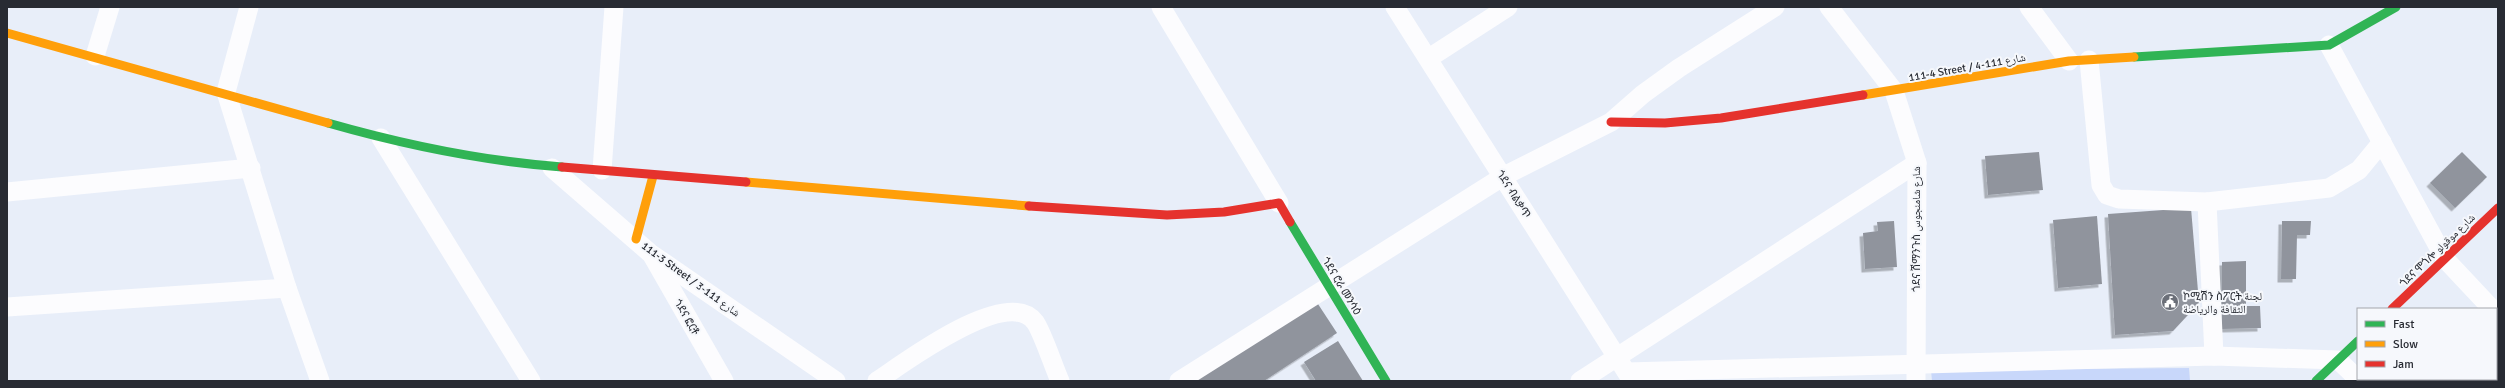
<svg xmlns="http://www.w3.org/2000/svg" width="2505" height="388" font-family="Signika,'Noto Naskh Arabic','Noto Sans Ethiopic',sans-serif">
<defs>
<filter id="shadow"><feDropShadow dx="-3.5" dy="3.5" stdDeviation="0" flood-color="#0004"/></filter>
</defs>
<rect width="100%" height="100%" fill="#e8eef9"/>
<!-- green -->
<polygon fill="#c8d7fa" points="2189,368 2190,381 1932,381 1931,370"/>
<!-- building -->
<g fill="#90949d" filter="url(#shadow)">
<polygon points="2039,152 2043,190 1988,195 1985,156"/>
<polygon points="2462,152 2487,177 2455,208 2430,183"/>
<polygon points="2191,208 2199,303 2173,331 2115,335 2108,214"/>
<polygon points="2097,216 2102,284 2058,288 2053,220"/>
<polygon points="1894,221 1897,267 1865,269 1863,233 1878,231 1877,222"/>
<polygon points="2282,221 2311,221 2310,235 2297,235 2296,279 2281,279"/>
<polygon points="2246,261 2246,306 2260,306 2261,328 2222,329 2222,262"/>
<polygon points="1316,301 1337,333 1264,381 1194,381"/>
<polygon points="1338,341 1363,381 1316,381 1304,362"/>
</g>
<g fill="none" stroke-linecap="round" stroke-linejoin="round">
<!-- street -->
<g stroke="#fcfcfe" stroke-width="19">
<polyline points="249,7 226,92 287,288 320,381"/>
<polyline points="1161,7 1279,203"/>
<polyline points="1395,7 1632,381"/>
<polyline points="1829,7 1894,91 1917,163 1916,381"/>
<polyline points="2029,7 2069,61"/>
<polyline points="2329,45 2445,259 2492,309"/>
<polyline points="95,56 110,7"/>
<polyline points="1429,58 1508,7"/>
<polyline points="2089,60 2101,185 2107,195 2119,199 2207,202 2329,188 2359,170 2382,142"/>
<polyline points="381,138 531,381"/>
<polyline points="552,168 650,253 836,381"/>
<polyline points="602,170 614,7"/>
<polyline points="7,192 251,168"/>
<polyline points="2207,202 2214,356"/>
<polyline points="653,257 724,381"/>
<polyline points="7,307 287,288"/>
<polyline points="1627,372 2214,356 2338,360 2360,381"/>
<path d="M877 381C904 363 1007 285 1035 322 1042 331 1054 368 1060 381"/>
<polyline points="1179,381 1504,176 1611,122 1643,94 1679,68 1775,7"/>
<polyline points="1580,381 1917,163"/>
</g>
<!-- fast -->
<g stroke="#30b455" stroke-width="9">
<polyline points="2134,57 2329,45 2396,7"/>
<path d="M328 123C405 145 482 161 562 167"/>
<polyline points="1290,222 1386,381"/>
<polyline points="2316,381 2358,341"/>
</g>
<!-- slow -->
<g stroke="#ff9f0a" stroke-width="9">
<polyline points="7,33 328,123"/>
<polyline points="1863,95 2069,61 2134,57"/>
<polyline points="746,182 1029,206"/>
<polyline points="636,239 653,176"/>
</g>
<!-- jam -->
<g stroke="#e5322d" stroke-width="9">
<polyline points="1611,122 1665,123 1721,118 1863,95"/>
<polyline points="562,167 746,182"/>
<polyline points="1029,206 1167,215 1224,212 1279,203 1290,222"/>
<polyline points="2392,309 2498,208"/>
</g>
</g>
<!-- icons -->
<defs>
<g id="civic-disc" transform="scale(0.9)"><circle r="9.5" fill="#6b6f78" stroke="#f6f8fc"/><path d="M-.6-6.5H3V-4.5H.6V-3L4-1V1h2V6H-6V1h2V-1L-.6-3ZM-1.2 2.5V6h2.4V2.5Z" fill="#fff"/></g>
</defs>
<g fill-rule="evenodd">
<use href="#civic-disc" x="2170" y="302"/>
</g>
<g text-anchor="middle" stroke-width="4" stroke-linejoin="round" paint-order="stroke">
<!-- street labels -->
<g font-size="11" fill="#282b33" stroke="#f6f8fc">
<text transform="translate(1967 67) rotate(-10)" y="4">111-4 Street / شارع 111-4</text>
<text transform="translate(1514 194) rotate(58)" y="4">ጎደና ብልቃጥ</text>
<text transform="translate(1916 229) rotate(-90)" y="4">ጎደና ሽማንጉስ شارع شامنجوس</text>
<text transform="translate(2437 250) rotate(-44)" y="4">ጎደና ሞጎሎ شارع موقولو</text>
<text transform="translate(691 279) rotate(36)" y="4">111-3 Street / شارع 111-3</text>
<text transform="translate(1342 286) rotate(59)" y="4">ጎደና ሮራ መንሳዕ</text>
<text transform="translate(687 317) rotate(60)" y="4">ጎደና ፎርቶ</text>
</g>
<!-- poi labels -->
<g font-size="11" fill="#282b33" stroke="#f6f8fc" text-anchor="start">
<text x="2183" y="300">ኮሚሽን ስፖርት لجنة<tspan x="2183" dy="13">الثقافة والرياضة</tspan></text>
</g>
</g>
<!-- border -->
<rect width="2505" height="388" fill="none" stroke="#282b33" stroke-width="16"/>
<!-- legend -->
<rect x="2357" y="308" width="140" height="72" fill="#f6f8fc" stroke="#a4a6ac"/>
<rect x="2365" y="321" width="20" height="6" fill="#30b455" stroke="#a4a6ac"/>
<text x="2393" y="328" font-size="12" fill="#282b33">Fast</text>
<rect x="2365" y="341" width="20" height="6" fill="#ff9f0a" stroke="#a4a6ac"/>
<text x="2393" y="348" font-size="12" fill="#282b33">Slow</text>
<rect x="2365" y="361" width="20" height="6" fill="#e5322d" stroke="#a4a6ac"/>
<text x="2393" y="368" font-size="12" fill="#282b33">Jam</text>
</svg>
